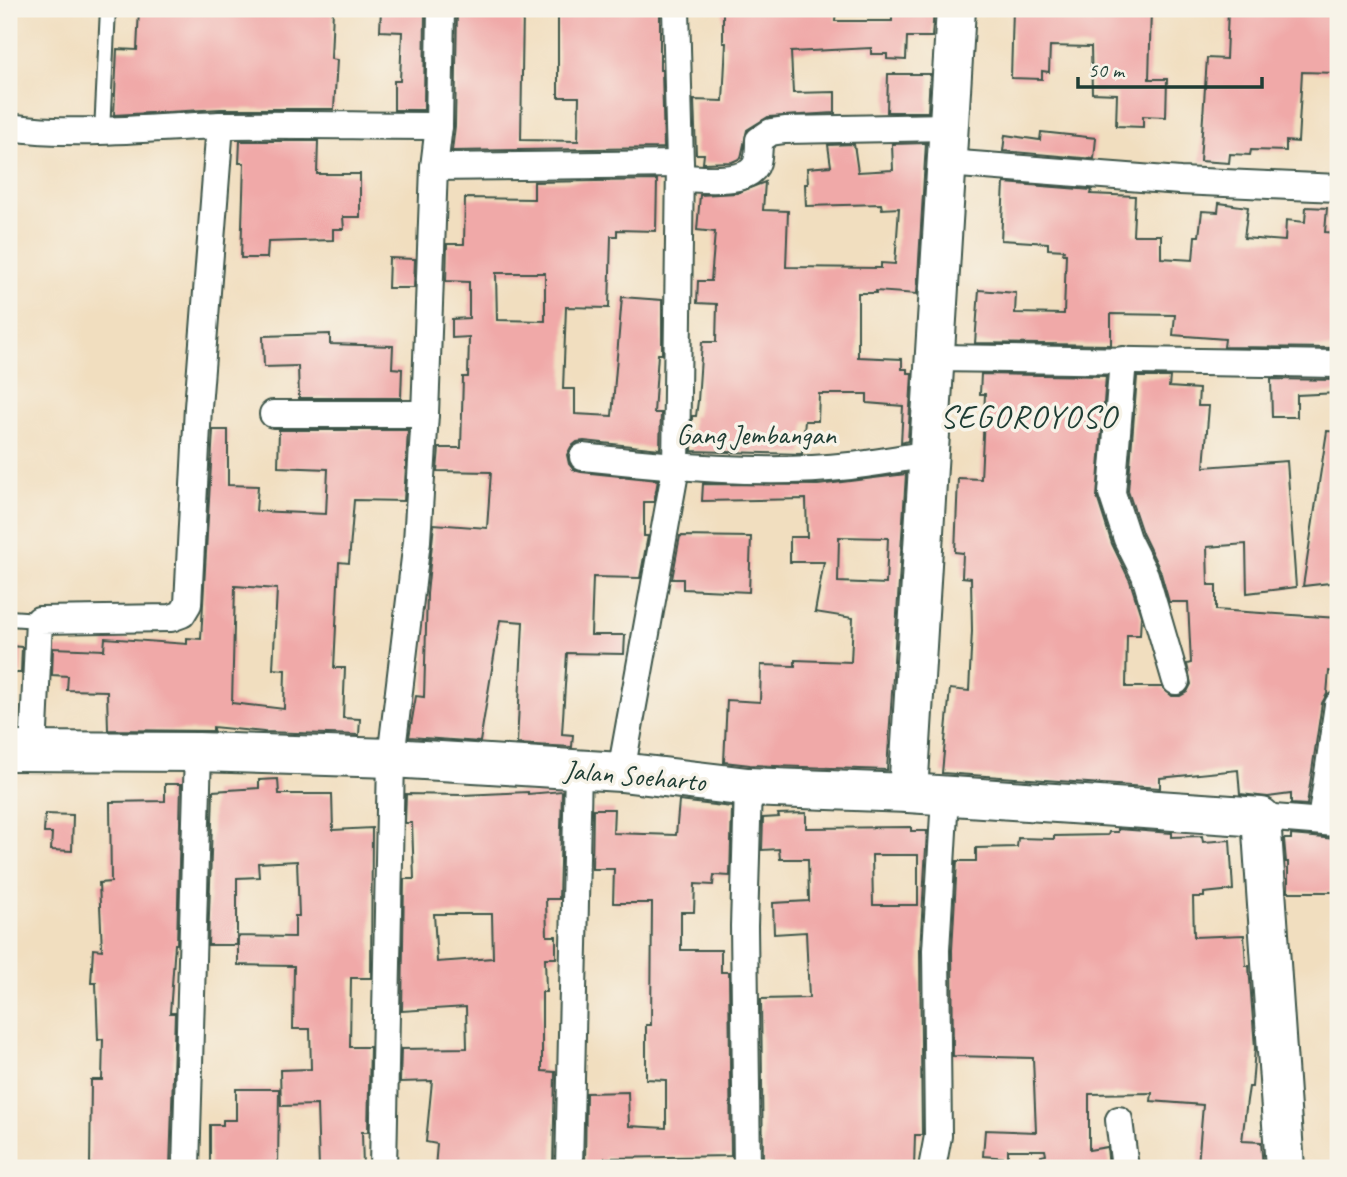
<svg xmlns="http://www.w3.org/2000/svg" width="1347" height="1177" font-family="Caveat,sans-serif">
<rect width="100%" height="100%" fill="#f7f3e8"/>
<filter id="ink" filterUnits="userSpaceOnUse"><feTurbulence type="fractalNoise" baseFrequency=".0143" numOctaves="2"/><feDisplacementMap in="SourceGraphic" scale="14" xChannelSelector="R" yChannelSelector="G"/><feConvolveMatrix kernelMatrix="1 2 1 2 8 2 1 2 1" color-interpolation-filters="sRGB"/></filter>
<filter id="wash" filterUnits="userSpaceOnUse"><feTurbulence type="fractalNoise" baseFrequency=".00686" numOctaves="4" result="noise"/><feDisplacementMap in="SourceGraphic" scale="28" xChannelSelector="R" yChannelSelector="G"/><feGaussianBlur stdDeviation="1.57" result="paint"/><feColorMatrix in="noise" values="0 0 0 0 0 0 0 0 0 0 0 0 0 0 0 0 0 1.4 0 .05"/><feComposite in="paint" operator="in"/></filter>
<g filter="url(#wash)">
<rect width="100%" height="100%" fill="#f1debf"/>
<g id="blocks">
<!-- building -->
<g fill="#f0a9a8" fill-rule="evenodd">
<polygon points="139,9 333,9 331,59 337,60 334,109 221,109 114,115 117,49 137,50"/>
<polygon points="381,9 425,9 424,110 394,110 394,81 400,81 402,32 380,31"/>
<polygon points="457,9 523,9 521,140 578,141 579,97 558,97 558,9 660,9 660,70 662,70 664,148 452,151 455,126"/>
<polygon points="723,9 836,9 835,21 892,21 892,9 934,9 932,37 907,37 906,60 887,59 887,54 871,54 871,48 791,52 793,93 835,92 835,113 768,117 747,130 741,158 732,162 703,163 704,154 696,154 694,100 723,101 726,43 723,43"/>
<polygon points="1013,9 1151,9 1149,79 1167,79 1166,117 1143,116 1143,127 1116,126 1117,94 1092,93 1091,47 1050,46 1049,72 1042,71 1042,79 1011,78"/>
<polygon points="1228,9 1307,9 1307,11 1338,14 1338,73 1302,72 1298,142 1286,141 1286,151 1251,150 1250,155 1230,154 1229,163 1200,161 1207,58 1226,59"/>
<polygon points="888,74 930,74 928,112 887,112"/>
<polygon points="1041,132 1096,138 1094,159 1003,151 1005,135 1040,140"/>
<polygon points="240,141 318,141 317,174 360,174 360,217 343,217 344,229 333,229 333,240 268,242 267,258 241,258 244,163 239,163"/>
<polygon points="926,143 917,294 876,291 876,293 858,293 858,357 902,359 902,369 907,369 907,373 912,373 908,441 901,443 903,406 867,403 867,394 819,394 818,421 805,421 802,454 692,451 692,416 696,416 698,401 702,342 716,342 717,304 697,303 698,281 711,281 715,232 697,230 700,195 737,193 765,182 763,210 788,211 786,267 881,268 881,263 895,264 899,208 882,209 881,204 806,206 805,184 808,184 807,168 831,166 828,145 854,144 858,172 893,170 892,144"/>
<path d="M657 180 656 231 617 230V236H611L609 308 566 307 563 389H575V414L612 416 622 297 662 300V354H658L654 413H661L660 449 584 441 577 442 571 447 567 455 569 464 574 470 581 472 658 480 654 502H644V536H648L640 578 593 577 591 635H625L624 654 567 653 562 734 573 735 572 747 517 744 523 622 500 620 480 742 409 737 416 696 424 697 427 594 434 524 487 528 491 472 437 471 439 448H461L463 377H468L469 337 452 338V319L469 318V282L446 281 447 244H464L465 198 534 199V182ZM496 273H545V321L497 320Z"/>
<polygon points="1004,183 1092,190 1091,194 1135,196 1133,235 1161,235 1161,258 1193,260 1195,236 1199,236 1202,211 1218,212 1219,203 1248,207 1244,238 1285,241 1286,220 1305,222 1306,207 1327,208 1325,232 1338,233 1338,348 1224,347 1225,339 1173,335 1175,315 1111,314 1111,345 975,343 979,290 1016,293 1015,313 1064,314 1066,254 1063,254 1064,250 1048,249 1048,243 1001,240"/>
<polygon points="389,258 415,259 414,288 388,288"/>
<polygon points="330,334 330,344 393,346 392,368 402,369 401,398 299,398 298,366 264,367 263,336"/>
<polygon points="981,374 1106,376 1097,497 1112,544 1130,581 1141,616 1140,635 1127,635 1126,687 1162,687 1172,696 1180,696 1187,692 1191,684 1187,664 1191,663 1188,602 1169,602 1160,570 1142,533 1128,491 1137,377 1170,377 1169,387 1199,389 1198,406 1209,406 1204,467 1287,461 1296,587 1247,593 1246,544 1207,547 1208,585 1216,585 1216,610 1338,618 1338,672 1329,671 1327,694 1322,703 1307,805 1291,804 1291,794 1268,797 1240,794 1238,770 1160,778 1160,788 942,773 950,689 969,691 972,631 971,578 962,577 963,553 955,552 958,478 981,479 985,394 980,394"/>
<polygon points="1271,379 1338,380 1338,393 1297,395 1297,417 1272,417"/>
<path d="M213 430H228V485L258 486 256 511 326 514 328 469 278 467 279 430H408L404 501 354 500 349 563 339 562 334 668H345L343 718 360 719 359 735 264 732 213 727V731L108 730 107 691 67 690 68 676 52 675 53 648 104 650 105 638 187 644V638L201 639ZM235 586 277 589 273 669 285 670 284 709 232 703Z"/>
<polygon points="1327,431 1338,432 1338,582 1303,586"/>
<path d="M906 474 887 770 750 765 724 762 727 700 760 702 761 665 795 666V660L851 662 853 618 815 612 824 562H790V537H807L806 499 702 501 703 484 818 485ZM839 537 888 538 886 584 838 582Z"/>
<polygon points="680,536 751,537 749,592 683,589 683,579 672,579"/>
<polygon points="9,646 22,647 21,673 9,673"/>
<polygon points="278,779 279,794 332,794 333,830 372,828 371,978 351,978 350,1047 370,1047 368,1132 362,1132 363,1168 319,1168 317,1105 281,1106 280,1070 311,1069 310,1029 293,1029 294,966 238,965 238,936 295,937 295,916 299,916 297,861 258,863 259,877 237,878 237,945 208,945 213,791 259,788 259,780"/>
<polygon points="165,784 181,784 177,944 175,944 170,1013 175,1013 170,1168 90,1168 91,1080 102,1080 103,1039 98,1040 96,983 91,983 93,949 102,950 99,883 111,882 110,802 165,801"/>
<path d="M562 791 559 899H546L547 936H556V958H545L546 992H542V1071L555 1072 553 1168H435L437 1144 426 1142 432 1081 400 1082 401 1049 467 1048 466 1007 402 1011 404 879H414L412 823H405L406 794 462 795 528 792V794ZM434 914H492L493 958 437 962Z"/>
<polygon points="679,801 732,807 730,876 714,875 713,885 695,884 694,912 681,912 681,950 721,950 721,972 729,972 731,1156 605,1158 605,1168 585,1168 586,1093 628,1092 629,1126 666,1128 666,1080 646,1079 646,1025 651,1025 652,903 613,903 614,869 592,869 593,809 614,809 613,833 676,835"/>
<path d="M806 813V828L911 827V831H927L920 950 922 1135H915L914 1168H771V1164H763L761 999 809 998 806 932 774 934 773 903 809 901 808 859H780L779 849 762 850 763 818 779 817 778 814ZM872 855H918V905H873Z"/>
<polygon points="45,814 73,815 72,851 51,850 52,833 44,833"/>
<polygon points="1118,829 1172,833 1172,837 1202,836 1203,842 1230,840 1233,890 1204,893 1204,897 1193,897 1194,937 1244,935 1246,966 1249,966 1255,1048 1252,1087 1249,1087 1247,1100 1242,1141 1261,1142 1263,1168 1198,1165 1203,1105 1151,1101 1152,1093 1089,1094 1089,1150 1107,1147 1109,1168 1042,1168 1041,1156 1046,1155 1045,1150 1008,1150 1008,1158 983,1156 985,1130 1036,1132 1033,1058 953,1056 952,950 957,861 976,861 976,848 1017,847 1018,838 1054,839 1054,836 1108,835 1109,832 1118,832"/>
<polygon points="1291,835 1336,839 1337,892 1288,892 1288,862 1286,862 1284,839 1291,839"/>
<polygon points="236,1089 279,1089 278,1168 210,1168 210,1125 223,1125 223,1120 236,1120"/>
</g>
</g>
</g>
<g filter="url(#ink)">
<use href="#blocks" fill-opacity="0" stroke="#3e5549" stroke-width="2"/>
<g fill="none" stroke-linecap="round" stroke-linejoin="round">
<!-- lane casing -->
<g stroke="#3e5549" stroke-width="18">
<g id="lane">
<polyline points="102,132 108,9"/>
<polyline points="9,618 39,620"/>
</g>
</g>
<!-- street casing -->
<g stroke="#3e5549" stroke-width="30">
<g id="street">
<path d="M9 127C80 137 150 127 221 125 294 124 367 126 439 126"/>
<polyline points="947,163 1180,181 1338,188"/>
<polyline points="434,167 680,164"/>
<path d="M680 178C700 178 750 186 757 162 759 155 759 147 759 140L771 132 785 130 949 127"/>
<polyline points="935,358 1338,364"/>
<polyline points="1123,360 1112,493 1127,539 1145,575 1176,681"/>
<polyline points="273,414 425,414"/>
<path d="M583 457C669 466 764 476 850 466 876 463 903 458 929 454"/>
<polyline points="33,752 39,620 171,618 182,614 188,604 198,407 220,125"/>
<polyline points="621,772 676,467 680,164 676,9"/>
<polyline points="1261,817 1336,823"/>
<polyline points="1321,821 1338,705"/>
<polyline points="1119,1120 1125,1168"/>
<polyline points="186,1168 198,752"/>
<polyline points="383,1168 391,758 417,541 425,414 434,167 439,126 441,9"/>
<polyline points="569,1168 578,769"/>
<polyline points="747,1168 744,926 748,787"/>
<polyline points="932,1168 938,1136 936,950 945,797"/>
</g>
</g>
<!-- secondary casing -->
<g stroke="#3e5549" stroke-width="42">
<g id="secondary">
<polyline points="9,751 198,752 391,758 621,772 748,787 908,793 1261,817 1285,1168"/>
<polyline points="908,793 956,9"/>
</g>
</g>
<!-- lane -->
<use href="#lane" stroke="#fff" stroke-width="14"/>
<!-- street -->
<use href="#street" stroke="#fff" stroke-width="26"/>
<!-- secondary -->
<use href="#secondary" stroke="#fff" stroke-width="38"/>
</g>
</g>
<g text-anchor="middle" stroke-width="7" stroke-linejoin="round" paint-order="stroke">
<!-- street labels -->
<g font-size="28" fill="#1f3d34" stroke="#f7f3e8">
<text x="756" y="444">Gang Jembangan</text>
<text transform="translate(635 775) rotate(5)" y="10">Jalan Soeharto</text>
</g>
<!-- quarter labels -->
<g font-size="32" letter-spacing="2" fill="#1f3d34" stroke="#f7f3e8">
<text x="1029" y="427">SEGOROYOSO</text>
</g>
</g>
<!-- margin -->
<rect width="1347" height="1177" fill="none" stroke="#f7f3e8" stroke-width="35"/>
<!-- scale -->
<path d="M1078 77v10h184v-10" fill="none" stroke="#1f3d34" stroke-width="3.5"/>
<text x="1088" y="77" font-size="21" fill="#1f3d34" stroke="#f7f3e8" stroke-width="5" paint-order="stroke">50 m</text>
</svg>
